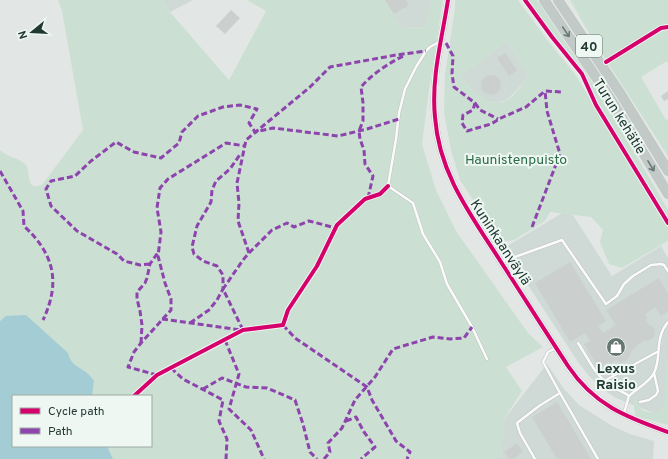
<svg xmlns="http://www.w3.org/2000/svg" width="668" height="459" font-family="Overpass,sans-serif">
<rect width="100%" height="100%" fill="#e2e7e5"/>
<!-- built -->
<g fill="#cfd9d5">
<polygon points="163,0 193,0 170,12"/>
<polygon points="384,0 432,0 426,27 401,28"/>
<polygon points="507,41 529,76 514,93 506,100 497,103 486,101 475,93 460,76"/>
<polygon points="569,209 612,276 661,246 668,258 668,405 661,416 616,398 601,388 589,376 578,362 504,248"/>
<polygon points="547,364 564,389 579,405 612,426 630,434 654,441 653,459 501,459 504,419"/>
</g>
<!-- green -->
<g fill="#cbe0d2" fill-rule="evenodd">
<path d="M58 0H163L170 12 229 80 266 11 247 0H384L401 28 426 27 432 0H443L429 90 422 144 436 190 456 231 528 333 543 347 506 367 522 391 504 419 501 459H113L107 446H151V396H92L94 381C92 378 90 375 87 373 78 365 72 367 68 353L6 316 0 321V150C7 157 19 158 25 164 32 171 24 191 42 185L83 130 62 11Z"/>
<path d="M455 0H518L548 41 574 73 610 130 668 227V241L622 268 609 264 600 242 603 230 591 217 550 212 545 221 514 240 506 241 500 239 494 232 460 180 451 150 444 113 445 75 455 8ZM507 41 529 76C522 84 516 94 507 100 488 111 471 89 460 76Z"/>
<polygon points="527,0 537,0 607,105 668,210 668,220 633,164 597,102 583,73 559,44"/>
<polygon points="570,0 668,0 668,63 667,61 641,77 666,120 668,119 668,156 593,40"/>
<path d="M668 348V424L667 425 636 416 634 408V397H636L640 408C647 414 655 414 662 409L665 399 664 386Z"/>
</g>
<!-- water -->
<path fill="#a3ccd4" d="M26 315 68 353C72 367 78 365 87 373 90 375 92 378 94 381L92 396H13V446H107L113 459H0V321L6 316Z"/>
<!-- building -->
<g fill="#cbd0ce">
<polygon points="385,0 406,0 409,5 394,14"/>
<polygon points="231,10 240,18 225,34 216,26"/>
<polygon points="505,53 517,70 509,76 497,58"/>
<circle cx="491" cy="85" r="10"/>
<polygon points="668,91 668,99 664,101 661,96"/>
<polygon points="570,262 606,321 598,326 603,333 616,325 606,310 659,278 668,294 668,311 661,316 655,307 645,314 647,318 646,321 649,325 652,326 655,330 653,338 648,341 645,340 636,346 635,348 630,352 631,354 626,361 621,363 618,362 616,360 611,363 608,362 599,368 584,344 590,341 585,333 570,342 535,283"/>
<polygon points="557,402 591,459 557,459 532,417"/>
<polygon points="517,443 523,452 513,459 509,459 504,452"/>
</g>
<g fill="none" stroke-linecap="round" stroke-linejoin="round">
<!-- service casing -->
<g stroke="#bfc4c2" stroke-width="3.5">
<g id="service">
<polyline points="439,42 430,47 426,51 416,67 405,89 399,113 396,139 388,186 413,203 423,234 440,262 447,284 472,327 487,359"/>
<polyline points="501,262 562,240 606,304 617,296 624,284 633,276 651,265 661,264 664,265 668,271"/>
<path d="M578 343C588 358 595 375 610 386 616 390 623 391 629 396 636 389 650 382 654 373 662 358 654 338 668 322"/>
<polyline points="556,348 548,352 543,362 560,393"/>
<polyline points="604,381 657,352"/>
<polyline points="640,402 649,400 656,395 658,391 654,373"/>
<polyline points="624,413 629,396"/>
<polyline points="535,459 520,433 517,423 539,406 560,393 598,459"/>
</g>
</g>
<!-- tertiary casing -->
<g stroke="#bfc4c2" stroke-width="7">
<path id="tertiary" d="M448 0C442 39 431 78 435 117 439 174 471 215 501 262 523 296 545 331 568 366 594 405 626 417 668 432"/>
</g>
<!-- trunk casing -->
<g stroke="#bcc3c1" stroke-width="10">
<g id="trunk">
<polyline points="544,0 610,98 668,194"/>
<polyline points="558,0 620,93 668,171"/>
</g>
</g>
<!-- service -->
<use href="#service" stroke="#fbfbfb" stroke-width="2.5"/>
<!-- tertiary -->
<use href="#tertiary" stroke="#fbfbfb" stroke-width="6"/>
<!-- trunk -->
<use href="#trunk" stroke="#c2cac8" stroke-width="9"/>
<!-- quiet -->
<g stroke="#8e44ad" stroke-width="3" stroke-dasharray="6 3" stroke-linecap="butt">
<polyline points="446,43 453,56 452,74 454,87 475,103 473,110 463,115 462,123 467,131 491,124 501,118 526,107 545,91 561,92"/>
<polyline points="475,103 480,110 498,119"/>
<path d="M0 171 23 211 24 226C54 254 61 282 43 320"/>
<path d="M368 198 373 176 365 164 364 150 360 139 359 131 363 121V103L361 87C372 74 389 63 405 55"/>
<polyline points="532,227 560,154 547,111 545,91"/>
<polyline points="249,253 238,221 239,203 237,183 246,140 310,87 330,67 396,55 426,51"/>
<polyline points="150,264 140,265 124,261 117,254 77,231 51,206 46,189 51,181 75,176 91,161 116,142 134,152 161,158 179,143 182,132 198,116 223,107 240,105 257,109 249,123 255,132 273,128 338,136 367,129 399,119"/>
<polyline points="162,319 241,330"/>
<polyline points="190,323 209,310 217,300 223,289 223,275 217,266 203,261 194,254 192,247 197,226 211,202 212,190 216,181 230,169 241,153"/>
<polyline points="283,325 295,338 367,387 372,400 396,441 410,452 407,459"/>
<polyline points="243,330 223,289 243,260 249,253 272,230 287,223 294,227 309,221 336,228"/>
<polyline points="225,340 239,374 229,409 251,430 264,459"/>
<polyline points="141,343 142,325 140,311 137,299 137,292 145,283 147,278 150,264 159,251"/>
<polyline points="171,368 183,379 223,400 219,421 227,439 226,459"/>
<polyline points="157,375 128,367 134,352 141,343 171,310 171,299 165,283 158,256 161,232 157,208 160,188 168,179 226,143 245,146"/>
<polyline points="203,389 222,378 246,387 267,388 295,400 303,424 310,452 317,459"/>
<polyline points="346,421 356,417 364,432 375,447 361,459"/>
<polyline points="324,459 330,452 328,443 342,428 355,400 375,377 393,349 433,337 450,339 464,338 472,327"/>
</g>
<!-- cycleway casing -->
<g stroke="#eff7f3" stroke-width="6">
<g id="cycleway">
<path d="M448 0C442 39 431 78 435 117 439 174 471 215 501 262 523 296 545 331 568 366 594 405 626 417 668 432"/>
<polyline points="525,0 552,37 582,74 596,105 668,223"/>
<polyline points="606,62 661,28 668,27"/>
<polyline points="134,396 157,375 243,330 283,325 288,310 317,266 337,225 365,199 380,194 388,186"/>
</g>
</g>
<!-- cycleway -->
<use href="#cycleway" stroke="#d6006c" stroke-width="4"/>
</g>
<!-- one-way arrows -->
<defs><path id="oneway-shaft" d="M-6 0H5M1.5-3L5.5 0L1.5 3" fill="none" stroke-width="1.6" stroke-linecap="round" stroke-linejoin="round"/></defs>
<g stroke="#697a76">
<use href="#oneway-shaft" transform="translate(566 32) rotate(56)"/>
<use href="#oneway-shaft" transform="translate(651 166) rotate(59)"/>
</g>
<!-- icons -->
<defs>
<g id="shop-disc" transform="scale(1)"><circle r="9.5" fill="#657671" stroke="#eff7f3"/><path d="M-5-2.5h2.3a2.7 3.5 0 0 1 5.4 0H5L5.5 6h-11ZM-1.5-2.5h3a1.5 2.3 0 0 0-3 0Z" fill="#fff"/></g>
</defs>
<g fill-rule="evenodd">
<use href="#shop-disc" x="616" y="347"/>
</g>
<g text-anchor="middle" stroke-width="4" stroke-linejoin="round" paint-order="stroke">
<!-- shield labels -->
<rect fill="#eff7f3" stroke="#5f726d" stroke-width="1" x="576" y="35" width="26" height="22" rx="3"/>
<g font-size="13" font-weight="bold" fill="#213933">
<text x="589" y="51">40</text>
</g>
<!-- street labels -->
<g font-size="14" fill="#213933" stroke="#eff7f3">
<text transform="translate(620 116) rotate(58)" y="5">Turun kehätie</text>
<text transform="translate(501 242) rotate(57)" y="5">Kuninkaanväylä</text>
</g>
<!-- park labels -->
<g font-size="14" fill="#2d6e48" stroke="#eff7f3">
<text x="516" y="164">Haunistenpuisto</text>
</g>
<!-- poi labels -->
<g font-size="14" font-weight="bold" fill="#213933" stroke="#eff7f3">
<text x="616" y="373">Lexus<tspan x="616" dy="16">Raisio</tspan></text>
</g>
</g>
<!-- legend -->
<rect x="12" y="395" width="140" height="52" fill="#eff7f3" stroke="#9daba6"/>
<rect x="20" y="408" width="20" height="6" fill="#d6006c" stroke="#9daba6"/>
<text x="48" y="415" font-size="12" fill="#213933">Cycle path</text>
<rect x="20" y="428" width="20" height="6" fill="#8e44ad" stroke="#9daba6"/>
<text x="48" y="435" font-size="12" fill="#213933">Path</text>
<!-- north arrow -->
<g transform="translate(32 32) rotate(252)" stroke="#eff7f3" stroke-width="3" paint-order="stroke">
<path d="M0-3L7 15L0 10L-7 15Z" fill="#213933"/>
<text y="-6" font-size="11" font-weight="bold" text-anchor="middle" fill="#213933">N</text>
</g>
</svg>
